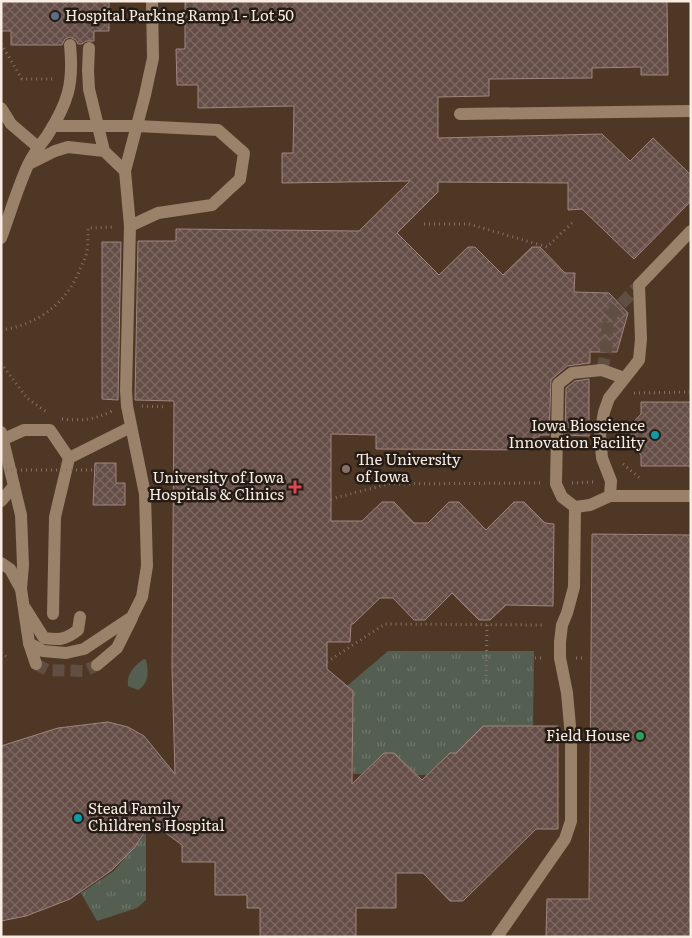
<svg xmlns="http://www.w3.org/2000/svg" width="692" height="938" font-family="Literata,serif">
<defs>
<pattern id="park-tufts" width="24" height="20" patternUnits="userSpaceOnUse" patternTransform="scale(1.25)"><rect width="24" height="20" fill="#545f51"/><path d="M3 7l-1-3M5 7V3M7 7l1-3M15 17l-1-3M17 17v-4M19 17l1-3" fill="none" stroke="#6d766a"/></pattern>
<pattern id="building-cross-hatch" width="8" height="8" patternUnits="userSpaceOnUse" patternTransform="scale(1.25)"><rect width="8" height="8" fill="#664e48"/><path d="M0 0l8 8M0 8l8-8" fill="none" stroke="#7d6862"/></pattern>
</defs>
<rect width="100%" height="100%" fill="#453225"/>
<!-- built -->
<rect fill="#4f3725" x="1" y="1" width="690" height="936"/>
<!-- grass -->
<path fill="#545f51" d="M144 659 146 660C149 672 149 683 138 690L128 686C126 674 135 665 144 659Z"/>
<!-- park -->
<g fill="url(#park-tufts)">
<polygon points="388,651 534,651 533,726 483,726 456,753 450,753 427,775 417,775 394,753 384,753 362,774 353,774 353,691 347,686"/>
<polygon points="146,832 146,900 137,908 97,921 81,893 114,871"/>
</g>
<!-- building -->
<g fill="url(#building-cross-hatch)" stroke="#a0857e">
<polygon points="1,1 109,1 109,31 94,31 94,41 86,41 82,44 78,44 76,40 70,37 65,39 62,45 11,45 11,31 1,31"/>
<polygon points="185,1 667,1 668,75 641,75 641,67 592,68 592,78 489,79 489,96 438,97 438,138 602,134 630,161 653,138 691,175 691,201 634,259 582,209 568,210 568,183 438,182 438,192 397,233 439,275 468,247 475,247 503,275 532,247 540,247 565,273 575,273 574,292 609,293 628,313 617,352 590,352 590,363 567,366 551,380 549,435 539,435 539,438 529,438 529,450 376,449 376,435 331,434 331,521 362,521 382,502 394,502 414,523 428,523 449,502 459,502 486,530 514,502 524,502 545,523 554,524 553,606 506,605 490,620 479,620 452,593 425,620 414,620 393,598 380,598 353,624 351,624 350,642 327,642 327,669 353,691 352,784 384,753 394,753 422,780 450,753 456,753 483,726 558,726 558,829 536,829 463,901 450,901 423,873 396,873 396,908 356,908 356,937 260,937 260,908 247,908 247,895 215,895 215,862 182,862 182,845 151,822 135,847 112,870 70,899 26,916 1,921 1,746 58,728 108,722 128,727 144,736 175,774 172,667 174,401 135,400 138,241 176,241 176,229 359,231 410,181 282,183 282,153 293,153 294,106 198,108 198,85 177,85 176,49 185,49"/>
<polygon points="102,242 121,242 118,400 102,399"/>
<polygon points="589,379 589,436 565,435 566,388 575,381"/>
<polygon points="641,402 691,402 691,466 641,466 641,455 621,435 641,414"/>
<polygon points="95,463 116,463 116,483 125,483 125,505 93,505"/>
<polygon points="592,534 691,535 691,937 546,937 547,899 589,899"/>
</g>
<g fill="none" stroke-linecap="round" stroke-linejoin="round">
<!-- minor-tunnel -->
<g stroke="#604e42" stroke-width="12" stroke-dasharray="12 6" stroke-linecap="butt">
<polyline points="602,370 606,352 608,318 639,285"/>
<polyline points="36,664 47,670 85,671 97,665"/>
</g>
<!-- path -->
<g stroke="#827266" stroke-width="3" stroke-dasharray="1 4" stroke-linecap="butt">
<polyline points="1,44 22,79 54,79"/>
<polyline points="424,224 469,224 547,247 572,223"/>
<path d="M1 330C38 325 67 303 80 269 83 263 86 257 87 251 88 243 88 235 88 228L114 227"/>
<polyline points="1,363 27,398 48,413"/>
<polyline points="634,393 691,392"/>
<polyline points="142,406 167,407"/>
<path d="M62 419C83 421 93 420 112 411"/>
<polyline points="623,464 641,479"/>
<polyline points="572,483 593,482"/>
<polyline points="331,499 388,484 541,483"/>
<polyline points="1,653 7,657"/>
<polyline points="535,658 544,658"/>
<polyline points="576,658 583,658"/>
<polyline points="327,662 385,624 545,625"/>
<polyline points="486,681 487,624"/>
</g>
<!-- minor -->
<g stroke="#998269" stroke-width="12">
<polyline points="89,48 88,70 89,89 104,151"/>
<polyline points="1,108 11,124 39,148"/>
<polyline points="460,114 691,111"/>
<polyline points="53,126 137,126 218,130 244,153 240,179 212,205 158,213 130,226"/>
<polyline points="29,164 55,151 68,147 104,151 125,171"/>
<polyline points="691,231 639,285 641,339 639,360 609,398 604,412 600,435 602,458 611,481 610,496 691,496"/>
<path d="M1 238C10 214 17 189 28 165 33 155 40 145 47 136 68 103 74 84 70 45"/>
<polyline points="1,432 14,486 1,501"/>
<polyline points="4,439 24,430 50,430 69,458 55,517 53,614"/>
<polyline points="69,458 131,427"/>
<polyline points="14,486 21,515 23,565 21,589"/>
<polyline points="610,496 590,505 575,507 562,497 556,484 558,384 572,373 602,370 624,378"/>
<polyline points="1,563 10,569 21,589 29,643 43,651 66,653 84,649 132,617 142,597 147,566 145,494 127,406 126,390 130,226 125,171 145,95 153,58 152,1"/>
<path d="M25 608 44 638C60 640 65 640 78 630L80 617"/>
<polyline points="29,643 36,664"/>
<polyline points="97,665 117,648 132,618"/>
<polyline points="497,937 565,839 571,821 571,737 567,693 560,658 560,642 562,625 567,613 574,587 575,507"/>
</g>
<!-- path-bridge -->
<polyline stroke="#827266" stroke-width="3" stroke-dasharray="1 4" stroke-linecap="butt" points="1,470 101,470"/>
</g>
<!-- markers -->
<circle fill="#5c6f8a" stroke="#251c16" stroke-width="2" cx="55" cy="16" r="5"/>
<g fill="#0f9aa8" stroke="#251c16" stroke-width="2">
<circle cx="655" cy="435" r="5"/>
<circle cx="78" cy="818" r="5"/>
</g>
<circle fill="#8d6e63" stroke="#251c16" stroke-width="2" cx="346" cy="469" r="5"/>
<path fill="#e0444e" stroke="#251c16" stroke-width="2" d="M292.5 479.5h5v5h5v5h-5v5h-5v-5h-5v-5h5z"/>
<circle fill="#2e9e5b" stroke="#251c16" stroke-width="2" cx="640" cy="736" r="5"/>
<g text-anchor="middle" stroke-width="5" stroke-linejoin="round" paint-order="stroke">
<!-- poi labels -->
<g font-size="15" fill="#f8ece3" stroke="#251c16" text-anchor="start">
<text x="65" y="21">Hospital Parking Ramp 1 - Lot 50</text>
<text x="645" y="431" text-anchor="end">Iowa Bioscience<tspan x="645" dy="17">Innovation Facility</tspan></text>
<text x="356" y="465">The University<tspan x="356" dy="17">of Iowa</tspan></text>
<text x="284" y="483" text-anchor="end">University of Iowa<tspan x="284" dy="17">Hospitals &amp; Clinics</tspan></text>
<text x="630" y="741" text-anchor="end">Field House</text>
<text x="88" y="814">Stead Family<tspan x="88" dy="17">Children's Hospital</tspan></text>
</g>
</g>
<!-- border -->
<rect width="692" height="938" fill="none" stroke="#f8ece3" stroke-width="5"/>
</svg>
